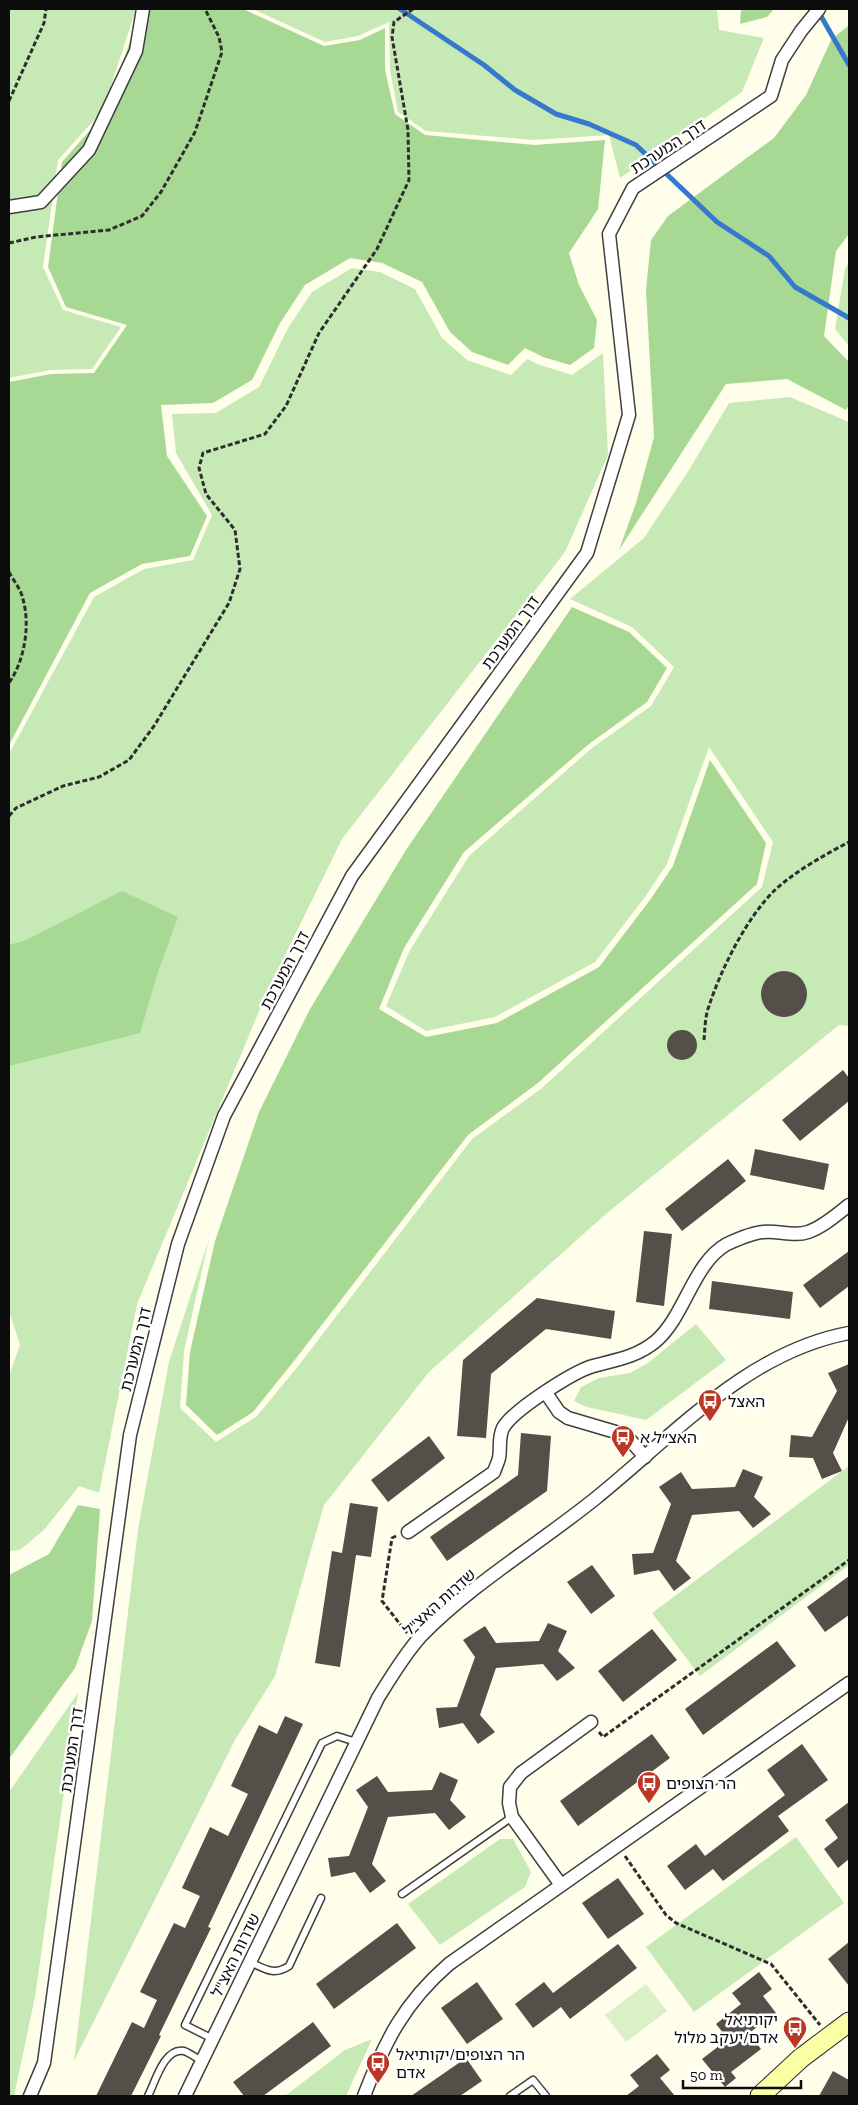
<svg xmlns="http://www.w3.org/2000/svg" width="858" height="2105" font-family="'Zilla Slab','Noto Sans Hebrew',serif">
<rect width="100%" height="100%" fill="#fffeeb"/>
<!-- green -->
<g fill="#c7e9b5">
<polygon points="9,9 136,9 103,110 58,160 43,267 63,310 121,327 92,369 50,370 9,378"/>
<polygon points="253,9 717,9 719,30 764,38 742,92 620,178 609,135 534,140 426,131 398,112 390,70 389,22 358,36 325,42"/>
<polygon points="849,262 849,346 835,329 845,269"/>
<polygon points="352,268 380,272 415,289 442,338 467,360 511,375 527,359 540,365 572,375 603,353 608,455 565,552 342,839 267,992 137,1304 99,1493 79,1486 44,1530 20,1550 9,1551 9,1376 20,1345 9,1311 9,754 94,597 144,569 193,560 212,515 176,453 172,414 216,413 259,387 288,328 312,292"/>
<polygon points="790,397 849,422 849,1026 839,1025 607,1213 429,1372 324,1505 275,1676 235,1740 74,2061 138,1529 169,1362 209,1239 184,1351 180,1408 216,1442 257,1416 299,1365 472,1139 542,1088 762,887 773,842 709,747 667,864 645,897 595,962 495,1017 426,1031 386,1006 410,950 469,856 592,748 651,706 674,667 632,627 570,599 644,538 689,470 729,403"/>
<polygon points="696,1324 726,1360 646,1420 587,1407 574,1401 581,1387 599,1378 630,1373 648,1363"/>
<polygon points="849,1466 849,1565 700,1676 652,1613"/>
<polygon points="78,1693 35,1997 14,2096 9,2096 9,1792"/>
<polygon points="796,1837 844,1903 694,2012 646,1947"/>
<polygon points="500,1839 513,1839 531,1872 525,1887 440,1945 408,1904"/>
<polygon points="372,2039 346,2096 285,2096 345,2050"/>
</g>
<!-- forest -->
<g fill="#a8d994">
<polygon points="141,9 243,9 324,46 360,40 385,28 385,70 395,114 425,135 534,145 605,140 598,209 569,253 579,285 597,320 594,348 570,365 543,357 525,348 508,365 472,352 450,332 422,282 382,263 350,258 305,285 280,323 252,380 213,403 161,405 167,456 207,516 190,556 142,564 90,593 9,745 9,382 51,374 94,373 127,325 66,307 48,267 62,162 106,112"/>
<polygon points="741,9 774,9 767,17 740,24"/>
<polygon points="849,25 849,234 836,251 824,336 849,362 849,405 846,410 787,379 726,384 619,550 636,503 654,437 646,290 651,240 668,216 774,138 806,95 831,40"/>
<polygon points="572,607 629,632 667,668 647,702 589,744 464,852 404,948 379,1009 426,1037 497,1023 599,967 650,900 673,866 710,760 766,843 757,884 538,1083 468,1135 294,1361 253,1412 217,1435 186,1405 190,1352 215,1241 259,1112 310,1009 406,850"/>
<polygon points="122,891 178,917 157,975 140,1033 9,1066 9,945 26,940"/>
<polygon points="78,1505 100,1509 92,1621 75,1668 9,1759 9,1575 49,1554"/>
</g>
<!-- pitch -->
<polygon fill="#dbf0c7" points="646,1984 667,2011 626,2042 605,2015"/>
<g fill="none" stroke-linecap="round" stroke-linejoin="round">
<!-- stream -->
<g stroke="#3678cd" stroke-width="5">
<polyline points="400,9 484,65 515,90 556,114 589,124 636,145 717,222 769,256 795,287 849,318"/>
<polyline points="818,11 849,65"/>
</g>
</g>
<!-- building -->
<g fill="#544f48">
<circle cx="784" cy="994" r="23"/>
<circle cx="682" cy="1045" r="15"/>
<polygon points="843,1070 849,1078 849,1101 800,1141 782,1120"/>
<polygon points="755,1149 829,1164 824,1190 750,1175"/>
<polygon points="728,1159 746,1181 682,1231 665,1209"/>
<polygon points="644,1231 672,1234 664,1306 636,1302"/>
<polygon points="849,1251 849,1286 820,1308 803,1285"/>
<polygon points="712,1281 793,1292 790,1319 709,1309"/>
<polygon points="537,1298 615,1311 611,1339 546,1329 491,1374 486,1438 457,1436 463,1360"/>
<polygon points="849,1364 849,1417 833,1453 842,1471 822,1479 813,1458 789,1457 791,1435 812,1437 837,1391 828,1373"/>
<polygon points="521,1433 551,1436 547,1491 447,1561 430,1537 518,1475"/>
<polygon points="429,1436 445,1458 388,1502 371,1480"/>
<polygon points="743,1469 763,1477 754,1497 771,1514 753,1528 739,1511 692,1515 676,1561 691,1578 674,1591 659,1570 634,1575 632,1554 653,1553 671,1504 659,1487 681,1472 692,1489 735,1487"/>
<polygon points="350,1503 378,1507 371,1557 356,1555 340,1667 315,1663 332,1551 342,1553"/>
<polygon points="592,1565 615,1596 591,1614 567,1582"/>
<polygon points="849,1576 849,1615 825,1632 807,1607"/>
<polygon points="548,1623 567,1631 558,1651 575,1668 557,1681 543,1664 496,1668 480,1715 495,1732 478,1744 463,1723 439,1728 436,1708 457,1707 475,1657 463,1640 485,1626 496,1643 539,1641"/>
<polygon points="652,1629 677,1660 623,1702 598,1671"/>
<polygon points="777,1641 796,1666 703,1735 685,1709"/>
<polygon points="285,1716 303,1724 208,1927 211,1928 159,2035 161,2036 131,2096 96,2096 132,2022 144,2028 157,2000 140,1992 174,1923 185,1928 200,1896 182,1888 210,1827 228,1836 248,1794 231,1786 259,1725 277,1734"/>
<polygon points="652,1734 670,1758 578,1826 560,1801"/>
<polygon points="802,1744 828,1780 778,1816 789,1831 723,1881 713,1869 685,1890 667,1866 696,1844 705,1856 785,1795 767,1770"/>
<polygon points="440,1772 458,1780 450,1800 466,1817 449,1830 435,1813 388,1817 372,1864 386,1881 370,1893 355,1872 331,1877 328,1858 349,1856 368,1807 356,1790 377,1776 388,1792 432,1790"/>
<polygon points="849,1802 849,1859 838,1868 824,1849 838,1838 825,1820"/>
<polygon points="618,1878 644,1914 608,1939 582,1903"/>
<polygon points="397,1923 416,1948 334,2009 316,1984"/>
<polygon points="849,1942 849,1986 828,1959"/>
<polygon points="618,1944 637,1968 570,2019 561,2007 533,2028 515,2004 544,1982 553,1993"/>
<polygon points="759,1972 772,1989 763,1996 776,2013 749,2033 761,2049 731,2072 736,2078 725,2087 702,2059 728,2039 716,2024 741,2004 732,1993"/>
<polygon points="477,1982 503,2019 467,2044 441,2008"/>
<polygon points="313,2022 331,2046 263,2096 244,2096 233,2082"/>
<polygon points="657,2054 670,2070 660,2078 675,2096 626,2096 639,2086 630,2075"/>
<polygon points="466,2058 482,2081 460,2096 411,2096"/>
<polygon points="833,2071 849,2080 849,2096 819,2096"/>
</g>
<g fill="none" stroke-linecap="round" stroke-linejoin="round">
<!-- lane casing -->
<g stroke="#3f3f3f" stroke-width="9">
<g id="lane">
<polyline points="402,1894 512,1817"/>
<path d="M250 1962C265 1969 274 1976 289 1966L321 1898"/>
<polyline points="213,2039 185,2025 322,1743 337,1736 356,1742"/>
<path d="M148 2096C155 2083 164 2047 184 2051 190 2053 196 2058 202 2061"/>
<polyline points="510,2096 533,2080 546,2096"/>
</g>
</g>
<!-- street casing -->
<g stroke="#3f3f3f" stroke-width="15">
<g id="street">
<polyline points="9,207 41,202 89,150 136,51 143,9"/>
<polyline points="546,1393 559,1412 568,1418 619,1433 631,1441 645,1457"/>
<path d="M408 1532 494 1472C495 1468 498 1463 499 1458 501 1448 498 1438 503 1428 513 1410 573 1372 593 1366 615 1360 637 1357 656 1341 685 1316 693 1263 727 1244 738 1239 751 1233 763 1232 777 1230 794 1237 808 1232 823 1227 836 1215 849 1205"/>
<polyline points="561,1885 512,1817 509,1803 510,1787 521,1773 591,1722"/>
<polyline points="30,2096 44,2063 130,1435 178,1244 224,1116 352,876 587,553 629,415 609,234 633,188 771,96 782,60 801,31 819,9"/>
<path d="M185 2096 378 1698C391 1677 404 1655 421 1636 473 1583 539 1544 596 1498 674 1435 747 1352 849 1333"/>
<path d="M364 2096C385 2041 404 2003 449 1964L849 1683"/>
</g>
</g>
<!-- secondary casing -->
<g stroke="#2e2e2e" stroke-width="21">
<polyline id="secondary" points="760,2096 801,2058 849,2022"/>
</g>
<!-- path -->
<g stroke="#2e2e2e" stroke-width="3" stroke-dasharray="5 2.5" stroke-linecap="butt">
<polyline points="9,101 44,23 46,9"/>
<polyline points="9,243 36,237 109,230 142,216 161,192 195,132 222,52 219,37 205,9"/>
<path d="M9 572C13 580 20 588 22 596 31 623 25 660 9 683"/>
<polyline points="9,816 16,808 63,786 99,777 129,760 154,726 229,603 240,569 235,530 206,494 199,468 203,453 265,434 286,406 319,333 377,249 409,180 408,130 392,37 394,22 413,9"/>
<path d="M704 1040C705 1029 705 1016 709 1006 721 969 747 917 775 890 794 872 826 854 849 842"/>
<polyline points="396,1536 392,1538 382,1601 407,1633"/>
<polyline points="599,1732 603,1737 849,1560"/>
<polyline points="625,1856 666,1915 676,1923 771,1964 820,2025"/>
</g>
<!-- lane -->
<use href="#lane" stroke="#fff" stroke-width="6"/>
<!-- street -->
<use href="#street" stroke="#fff" stroke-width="12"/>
<!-- secondary -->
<use href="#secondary" stroke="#faffa6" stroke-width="19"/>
</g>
<!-- icons -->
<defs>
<g id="bus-pin" transform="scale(1.25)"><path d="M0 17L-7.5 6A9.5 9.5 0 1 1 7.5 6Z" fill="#bc3624" stroke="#fff"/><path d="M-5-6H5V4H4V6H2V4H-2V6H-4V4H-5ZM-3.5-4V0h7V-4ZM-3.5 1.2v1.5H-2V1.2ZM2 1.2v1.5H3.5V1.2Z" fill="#fff"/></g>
</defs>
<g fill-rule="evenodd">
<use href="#bus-pin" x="710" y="1401"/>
<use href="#bus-pin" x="623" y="1437"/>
<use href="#bus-pin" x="649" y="1783"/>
<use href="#bus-pin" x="795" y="2028"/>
<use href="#bus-pin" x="378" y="2063"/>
</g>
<g text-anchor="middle" stroke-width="5" stroke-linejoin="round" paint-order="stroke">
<!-- street labels -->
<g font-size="16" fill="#0c0c0c" stroke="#fff">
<text transform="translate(668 146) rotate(-33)" y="6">דרך המערכת</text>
<text transform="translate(510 632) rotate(-54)" y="6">דרך המערכת</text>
<text transform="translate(284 970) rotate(-62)" y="6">דרך המערכת</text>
<text transform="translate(135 1349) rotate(-76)" y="6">דרך המערכת</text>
<text transform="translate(439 1602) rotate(-42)" y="6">שדרות האצ"ל</text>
<text transform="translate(71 1750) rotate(-82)" y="6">דרך המערכת</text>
<text transform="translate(235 1955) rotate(-64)" y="6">שדרות האצ"ל</text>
</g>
<!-- poi labels -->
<g font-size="16" fill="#0c0c0c" stroke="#fff" text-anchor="start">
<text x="728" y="1407">האצל</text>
<text x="640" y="1443">האצ״ל א</text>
<text x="666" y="1789">הר הצופים</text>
<text x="778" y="2025" text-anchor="end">יקותיאל<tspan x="778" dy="18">אדם/יעקב מלול</tspan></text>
<text x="396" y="2060">הר הצופים/יקותיאל<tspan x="396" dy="18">אדם</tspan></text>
</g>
</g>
<!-- border -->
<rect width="858" height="2105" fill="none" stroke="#0c0c0c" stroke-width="20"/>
<!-- scale -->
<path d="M683 2080v8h118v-8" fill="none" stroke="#0c0c0c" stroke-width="2.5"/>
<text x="690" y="2080" font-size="15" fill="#0c0c0c" stroke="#ffffff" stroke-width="4" paint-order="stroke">50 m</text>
</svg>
